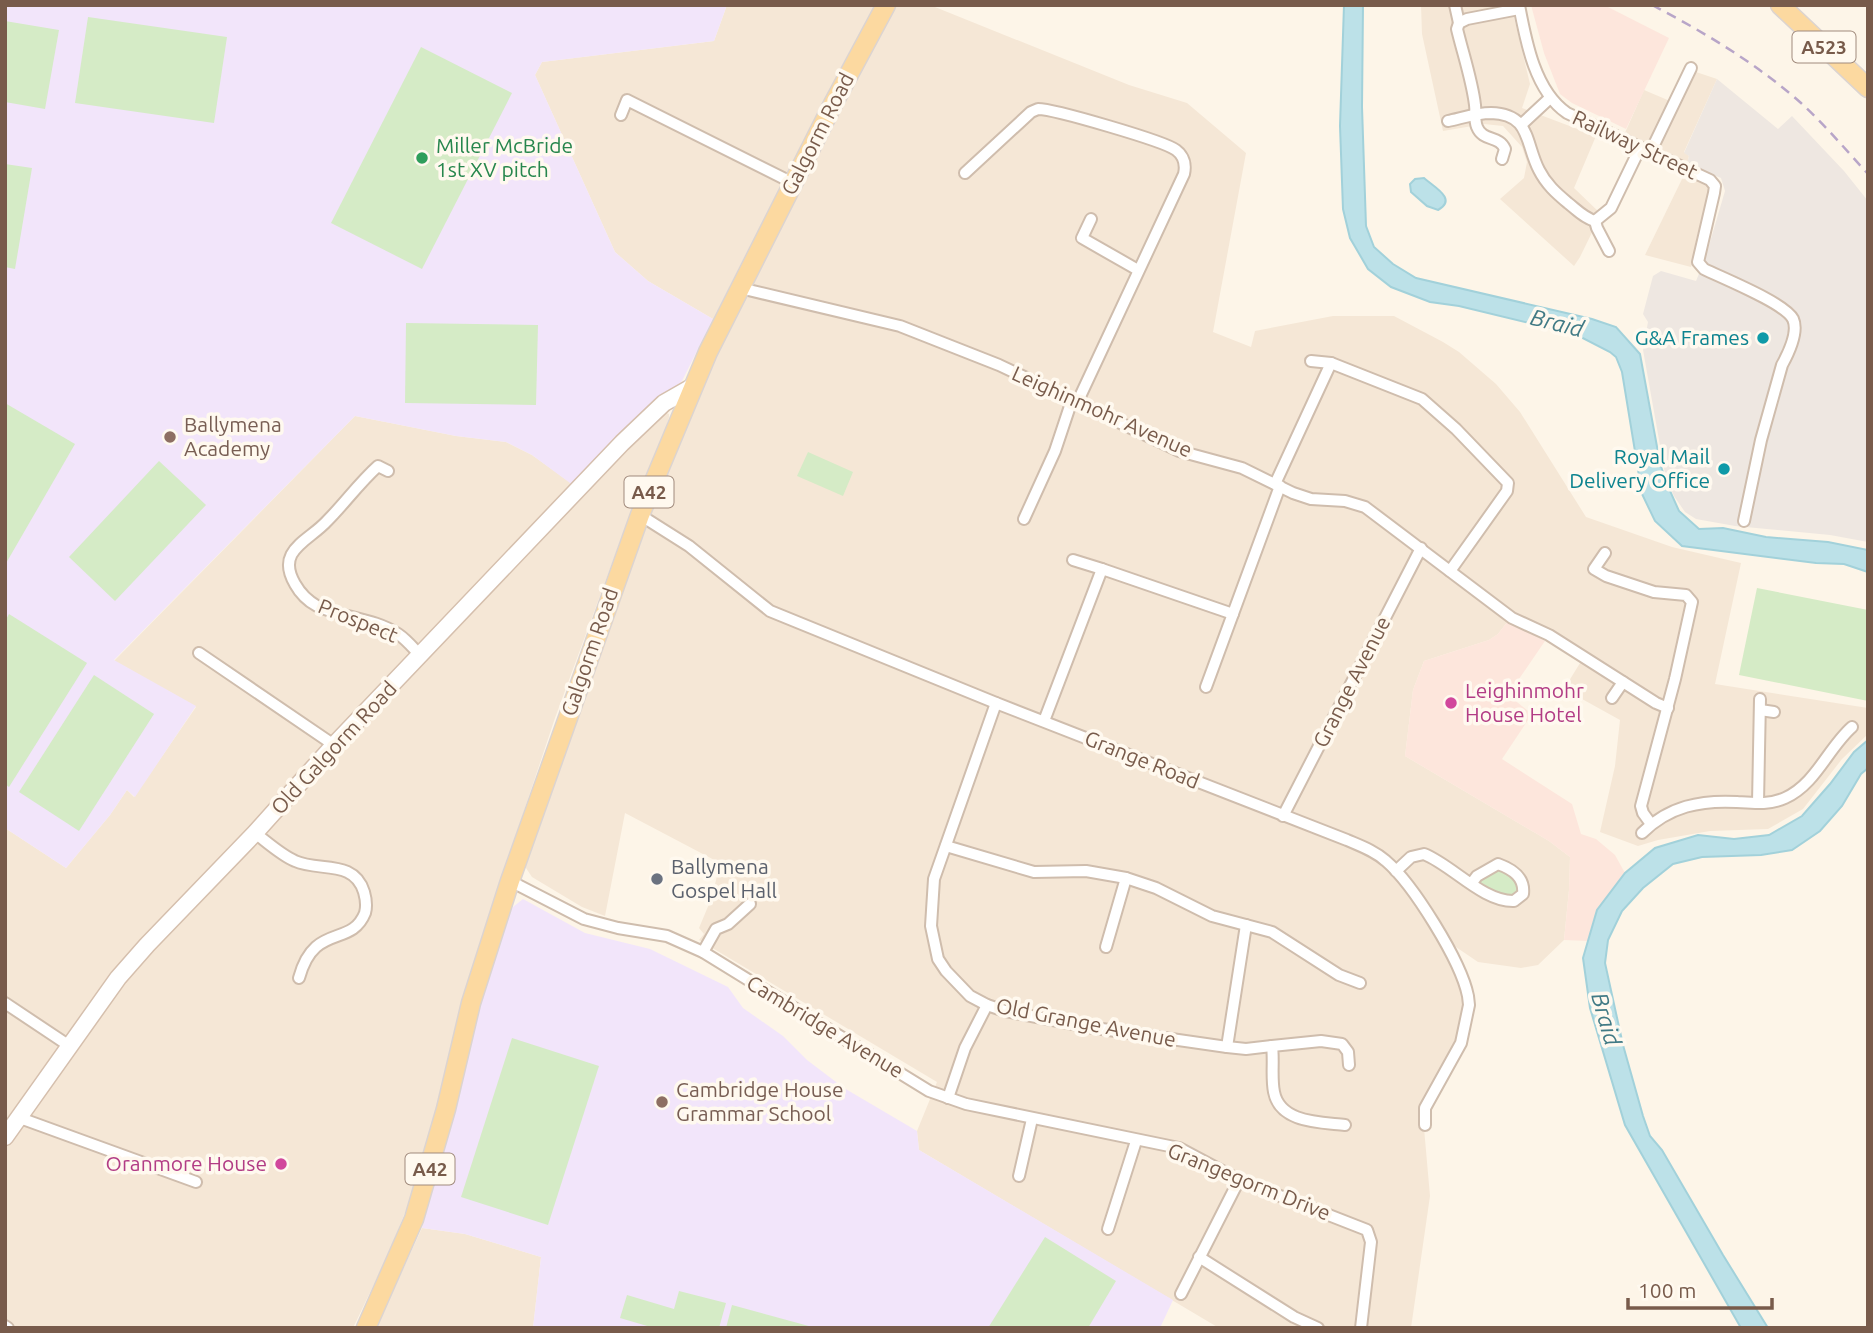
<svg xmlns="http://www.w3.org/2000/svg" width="1873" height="1333" font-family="Ubuntu,sans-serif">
<rect width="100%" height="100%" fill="#fdf5e8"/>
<!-- residential -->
<g fill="#f5e7d6">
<polygon points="727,5 875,5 837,75 713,319 648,281 615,252 535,75 542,62 714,41"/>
<polygon points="895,5 930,5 1129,85 1187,103 1246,153 1213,332 1251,347 1255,331 1333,316 1394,316 1443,342 1459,352 1496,384 1520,412 1586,517 1672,547 1741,563 1715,684 1868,708 1867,735 1842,759 1803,809 1768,829 1710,831 1658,840 1638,846 1600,832 1615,766 1620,720 1564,689 1585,655 1521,615 1508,621 1498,634 1489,640 1424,661 1413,690 1405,756 1549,841 1570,857 1569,890 1564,940 1538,965 1521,968 1478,962 1450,943 1464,1004 1461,1025 1424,1128 1430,1196 1411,1328 1219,1328 919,1150 917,1131 937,1082 699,940 704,934 699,928 712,897 720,863 625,813 605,916 582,907 532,877 526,868 525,862 664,469 720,344 855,77"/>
<polygon points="1421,5 1511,5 1530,84 1522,108 1596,136 1574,188 1601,214 1580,257 1574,266 1500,199 1524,178 1527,162 1522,147 1503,126 1484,124 1443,131 1422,34"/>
<polygon points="1696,72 1717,79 1684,152 1689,156 1687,164 1655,151"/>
<polygon points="1644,90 1670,101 1650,145 1624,135"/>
<polygon points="1683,177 1712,186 1697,236 1691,267 1645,255"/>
<polygon points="665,412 669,414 669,417 665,431 622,536 555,718 475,958 417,1183 387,1257 353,1328 5,1328 5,1149 142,960 315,780 486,595 647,427"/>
<polygon points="355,416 456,436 506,442 532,455 571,483 571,489 384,684 350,716 218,861 5,1127 5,828 66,868 110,815 127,790 134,797 196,707 114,661"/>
<polygon points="422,1228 465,1234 541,1257 533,1328 376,1328"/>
</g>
<!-- commercial -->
<g fill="#fde6dc">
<polygon points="1531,5 1604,5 1669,38 1626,129 1572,103 1560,94 1544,53"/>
<polygon points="1508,621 1545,641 1508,695 1532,714 1502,759 1572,804 1581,834 1596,839 1615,855 1625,873 1597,910 1588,941 1564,940 1569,890 1570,857 1549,841 1405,756 1413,690 1424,661 1489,640 1498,634"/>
</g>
<!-- industrial -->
<polygon fill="#eee7e1" points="1717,79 1778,129 1792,116 1844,171 1868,201 1868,542 1830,535 1735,526 1696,519 1685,512 1674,496 1666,479 1643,350 1648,322 1643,314 1653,276 1661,271 1696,281 1705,259 1725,191 1721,178 1687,164 1689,156 1684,153"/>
<!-- education -->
<g fill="#f2e5fa">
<polygon points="5,5 727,5 714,41 542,62 535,75 615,252 648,281 713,319 682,381 571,489 570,483 532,455 506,442 456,436 355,416 114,660 196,706 135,797 127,790 110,815 66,868 5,828"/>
<polygon points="523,899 585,933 650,949 728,987 743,1008 783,1036 807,1060 844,1088 917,1131 919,1150 1173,1300 1160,1328 533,1328 541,1257 465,1234 422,1228 454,1115 478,1014 506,921 513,907"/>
</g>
<!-- green -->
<g fill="#d5ebc6">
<polygon points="88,17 227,37 214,123 75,103"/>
<polygon points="5,21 59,30 45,109 5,102"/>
<polygon points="421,47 512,93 422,269 331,223"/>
<polygon points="5,164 32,168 15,269 5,267"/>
<polygon points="406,323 538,325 536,405 405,403"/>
<polygon points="5,403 75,444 5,565"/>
<polygon points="808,452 853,472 843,496 797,476"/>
<polygon points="159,461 206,505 115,601 69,557"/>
<polygon points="1757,588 1868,610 1868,701 1739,675"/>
<polygon points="9,614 87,663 9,787 5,784 5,621"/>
<polygon points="94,675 154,714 79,831 19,792"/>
<path d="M1502 869 1516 880 1519 891C1508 902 1492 890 1481 883V879L1492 871Z"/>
<polygon points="512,1038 599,1066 548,1225 461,1197"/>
<polygon points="1045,1237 1116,1281 1088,1328 988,1328"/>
<polygon points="679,1291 726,1303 719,1328 654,1328 620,1318 627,1295 674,1309"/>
<polygon points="732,1305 816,1328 726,1328"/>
</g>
<!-- water -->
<g fill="#bce1e8" stroke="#a2d1da" stroke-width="2">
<polygon points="1344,5 1363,5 1362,107 1366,226 1374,247 1393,264 1416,278 1592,319 1616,327 1640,354 1660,463 1666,482 1679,511 1699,529 1723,528 1766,537 1828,542 1868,550 1868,572 1844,564 1816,563 1682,546 1655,521 1642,494 1622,372 1616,357 1610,352 1575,334 1459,306 1430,302 1391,287 1368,269 1350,238 1343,209 1340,126"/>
<path d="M1424 178C1434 187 1458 199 1438 210L1427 206 1411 192 1410 184 1415 179Z"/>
<polygon points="1868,740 1868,768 1861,774 1842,806 1820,831 1792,850 1761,855 1702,857 1673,864 1643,888 1622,911 1608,940 1605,963 1623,1045 1643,1116 1650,1136 1662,1150 1723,1255 1768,1328 1741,1328 1625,1125 1590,1008 1583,958 1597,910 1625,873 1655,848 1698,835 1734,839 1769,835 1802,816 1830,784 1854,752"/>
</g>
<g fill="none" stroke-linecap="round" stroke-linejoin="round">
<!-- street casing -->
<g stroke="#cfbdad" stroke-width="14">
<g id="street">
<polyline points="1455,5 1459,23"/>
<path d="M1519 5C1526 42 1535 91 1567 113L1710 180 1715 186 1714 193 1698 262 1704 269C1722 278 1785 303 1793 319 1799 332 1788 354 1782 365L1761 440 1744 521"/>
<polyline points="621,115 627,100 793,183"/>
<path d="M1448 121C1462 118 1477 113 1491 113 1531 114 1525 143 1539 170 1546 184 1556 193 1568 203 1577 210 1584 218 1595 221L1611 208 1640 148"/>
<polyline points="1522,124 1550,98"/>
<polyline points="1650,153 1691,68"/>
<path d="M1502 159 1505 149C1499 135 1483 142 1477 127 1474 120 1476 112 1475 105 1472 80 1463 54 1457 29L1459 23 1467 19 1519 9"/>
<path d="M965 173 1031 112 1038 109C1054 109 1164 141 1176 150 1184 156 1186 165 1184 174L1077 403"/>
<polyline points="1091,219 1082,238 1138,270"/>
<polyline points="1595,221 1597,228 1609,251"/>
<polyline points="740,288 900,326 999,365 1179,451 1242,468 1293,493 1311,499 1345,501 1365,507 1512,618 1549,635 1656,703 1668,708"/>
<polyline points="1311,361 1331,363"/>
<path d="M388 471 378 466C359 483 345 503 327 521 309 541 275 550 295 584 300 593 308 601 317 606 343 618 374 618 398 634 407 640 414 649 421 656"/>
<polyline points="1275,484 1331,363 1422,399 1456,429 1508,483 1507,491 1450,571"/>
<path d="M640 515 689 546 770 611 996 703 1347 840C1361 846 1375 851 1386 861 1413 884 1461 961 1468 996L1469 1005 1461 1043 1425 1108V1125"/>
<polyline points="1024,519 1055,451 1072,400"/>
<polyline points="1605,553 1594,569 1606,576 1654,592 1686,595 1692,602 1675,679 1641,806 1643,813 1651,824"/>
<polyline points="1073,560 1102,569"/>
<polyline points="199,653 334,745"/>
<polyline points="1206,687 1280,486"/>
<polyline points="1612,698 1623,682"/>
<polyline points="996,703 934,879 931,926 938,959 946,971 970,996 987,1005 1005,1011 1088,1027 1227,1047 1246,1049 1272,1046"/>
<polyline points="1760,710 1774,712"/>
<polyline points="1044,721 1102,569 1233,614"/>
<polyline points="1758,803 1760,699"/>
<polyline points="1283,816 1421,548"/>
<path d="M255 833C267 842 281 855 295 861 319 872 354 859 364 892 366 899 367 906 365 913 351 948 314 922 299 978"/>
<path d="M1642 833C1669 806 1701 800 1737 802 1753 803 1770 805 1785 798 1816 784 1828 748 1852 727"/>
<polyline points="946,846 1034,872 1086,871 1126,878 1156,888 1212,916 1272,932 1339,975 1360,983"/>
<path d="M1396 871 1411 857 1424 854C1452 865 1483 902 1514 901L1523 894C1525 877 1512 869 1498 864L1477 876 1471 884"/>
<polyline points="510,881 584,919 618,928 667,936 703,952 929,1091 966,1104 1179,1148 1239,1180 1367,1230 1371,1242 1361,1328"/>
<polyline points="1106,947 1126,878"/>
<polyline points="703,952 716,929 728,924 750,904"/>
<polyline points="5,1003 71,1047"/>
<polyline points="1227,1047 1246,925"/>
<polyline points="948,1098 965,1048 987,1005"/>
<polyline points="20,1118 196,1182"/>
<path d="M1345 1125C1320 1122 1280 1123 1274 1092 1271 1077 1274 1061 1272 1046L1321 1041 1342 1044 1348 1052 1349 1065"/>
<polyline points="1019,1176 1032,1119"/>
<polyline points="1108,1229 1136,1141"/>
<polyline points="1199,1257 1294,1317 1318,1328"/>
<polyline points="1181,1294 1239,1180"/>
<polyline points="5,1326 8,1328"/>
</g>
</g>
<!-- secondary casing -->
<g stroke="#d5bfad" stroke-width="19">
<polyline id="secondary" points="5,1137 118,978 147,945 255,833 334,745 622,443 664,403 692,387"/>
</g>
<!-- primary casing -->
<g stroke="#dcd4d0" stroke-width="21">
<g id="primary">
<polyline points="1780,5 1868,88"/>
<polyline points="366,1328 414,1219 446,1109 471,1003 510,881 640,515 708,352 833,104 886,5"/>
</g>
</g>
<!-- street -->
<use href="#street" stroke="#fff" stroke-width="10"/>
<!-- secondary -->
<use href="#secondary" stroke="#fff" stroke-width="16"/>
<!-- primary -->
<use href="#primary" stroke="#fcd9a0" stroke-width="18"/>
<!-- rail -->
<path stroke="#b8a5c8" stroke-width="2.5" stroke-dasharray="10 7" stroke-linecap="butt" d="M1652 5C1704 32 1757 64 1801 103 1825 125 1846 150 1868 174"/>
</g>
<!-- markers -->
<circle fill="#2e9e5b" stroke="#fff9ef" stroke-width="2.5" cx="422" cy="158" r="7"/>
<g fill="#0f9aa8" stroke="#fff9ef" stroke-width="2.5">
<circle cx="1763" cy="338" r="7"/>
<circle cx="1724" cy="469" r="7"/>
</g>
<g fill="#8d6e63" stroke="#fff9ef" stroke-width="2.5">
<circle cx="170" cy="437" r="7"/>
<circle cx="662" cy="1102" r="7"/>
</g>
<g fill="#d1479c" stroke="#fff9ef" stroke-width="2.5">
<circle cx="1451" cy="703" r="7"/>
<circle cx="281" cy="1164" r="7"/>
</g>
<circle fill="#6b7280" stroke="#fff9ef" stroke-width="2.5" cx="657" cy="879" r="7"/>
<g text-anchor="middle" stroke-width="7" stroke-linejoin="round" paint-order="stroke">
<!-- shield labels -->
<g fill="#fff9ef" stroke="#a08a7c" stroke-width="2">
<rect x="1792.5" y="31.5" width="63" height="31" rx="5"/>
<rect x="624.5" y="476.5" width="49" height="31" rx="5"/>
<rect x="405.5" y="1153.5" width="49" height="31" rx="5"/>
</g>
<g font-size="19" font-weight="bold" fill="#785b4b">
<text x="1824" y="54">A523</text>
<text x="649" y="499">A42</text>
<text x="430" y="1176">A42</text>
</g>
<!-- street labels -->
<g font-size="21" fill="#785b4b" stroke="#fff9ef">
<text transform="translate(818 134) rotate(-63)" y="7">Galgorm Road</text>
<text transform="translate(1635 145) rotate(25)" y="7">Railway Street</text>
<text transform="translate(1102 412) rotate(24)" y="7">Leighinmohr Avenue</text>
<text transform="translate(358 621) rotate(22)" y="7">Prospect</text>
<text transform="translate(590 652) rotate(-71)" y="7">Galgorm Road</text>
<text transform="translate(1352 682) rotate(-63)" y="7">Grange Avenue</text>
<text transform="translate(334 748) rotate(-47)" y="7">Old Galgorm Road</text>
<text transform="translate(1142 760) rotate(22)" y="7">Grange Road</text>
<text transform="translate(1086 1023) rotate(11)" y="7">Old Grange Avenue</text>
<text transform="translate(825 1027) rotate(31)" y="7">Cambridge Avenue</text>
<text transform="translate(1249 1182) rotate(22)" y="7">Grangegorm Drive</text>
</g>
<!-- leisure labels -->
<g font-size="21" fill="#27864d" stroke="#fff9ef" text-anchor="start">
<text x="436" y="153">Miller McBride<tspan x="436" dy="24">1st XV pitch</tspan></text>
</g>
<!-- culture labels -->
<g font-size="21" fill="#0d838f" stroke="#fff9ef" text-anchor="end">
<text x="1749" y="345">G&amp;A Frames</text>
<text x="1710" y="464">Royal Mail<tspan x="1710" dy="24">Delivery Office</tspan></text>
</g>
<!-- education labels -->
<g font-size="21" fill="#785e54" stroke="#fff9ef" text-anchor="start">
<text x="184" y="432">Ballymena<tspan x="184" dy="24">Academy</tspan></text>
<text x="676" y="1097">Cambridge House<tspan x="676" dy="24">Grammar School</tspan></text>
</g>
<!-- hotel labels -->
<g font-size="21" fill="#b23c85" stroke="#fff9ef" text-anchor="start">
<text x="1465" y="698">Leighinmohr<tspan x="1465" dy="24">House Hotel</tspan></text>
<text x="267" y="1171" text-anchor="end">Oranmore House</text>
</g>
<!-- worship labels -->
<g font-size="21" fill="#5b616d" stroke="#fff9ef" text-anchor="start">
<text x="671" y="874">Ballymena<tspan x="671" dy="24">Gospel Hall</tspan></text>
</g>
<!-- water labels -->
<g font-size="23" font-style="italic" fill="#417a85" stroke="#fff9ef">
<text transform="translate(1557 323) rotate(14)" y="8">Braid</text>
<text transform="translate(1606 1019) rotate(74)" y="8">Braid</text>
</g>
</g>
<!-- border -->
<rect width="1873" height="1333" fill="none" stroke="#785b4b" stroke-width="14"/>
<!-- scale -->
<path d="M1628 1298v10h144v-10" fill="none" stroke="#785b4b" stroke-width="3.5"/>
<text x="1638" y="1298" font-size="21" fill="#785b4b" stroke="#fff9ef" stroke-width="5" paint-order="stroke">100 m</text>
</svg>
